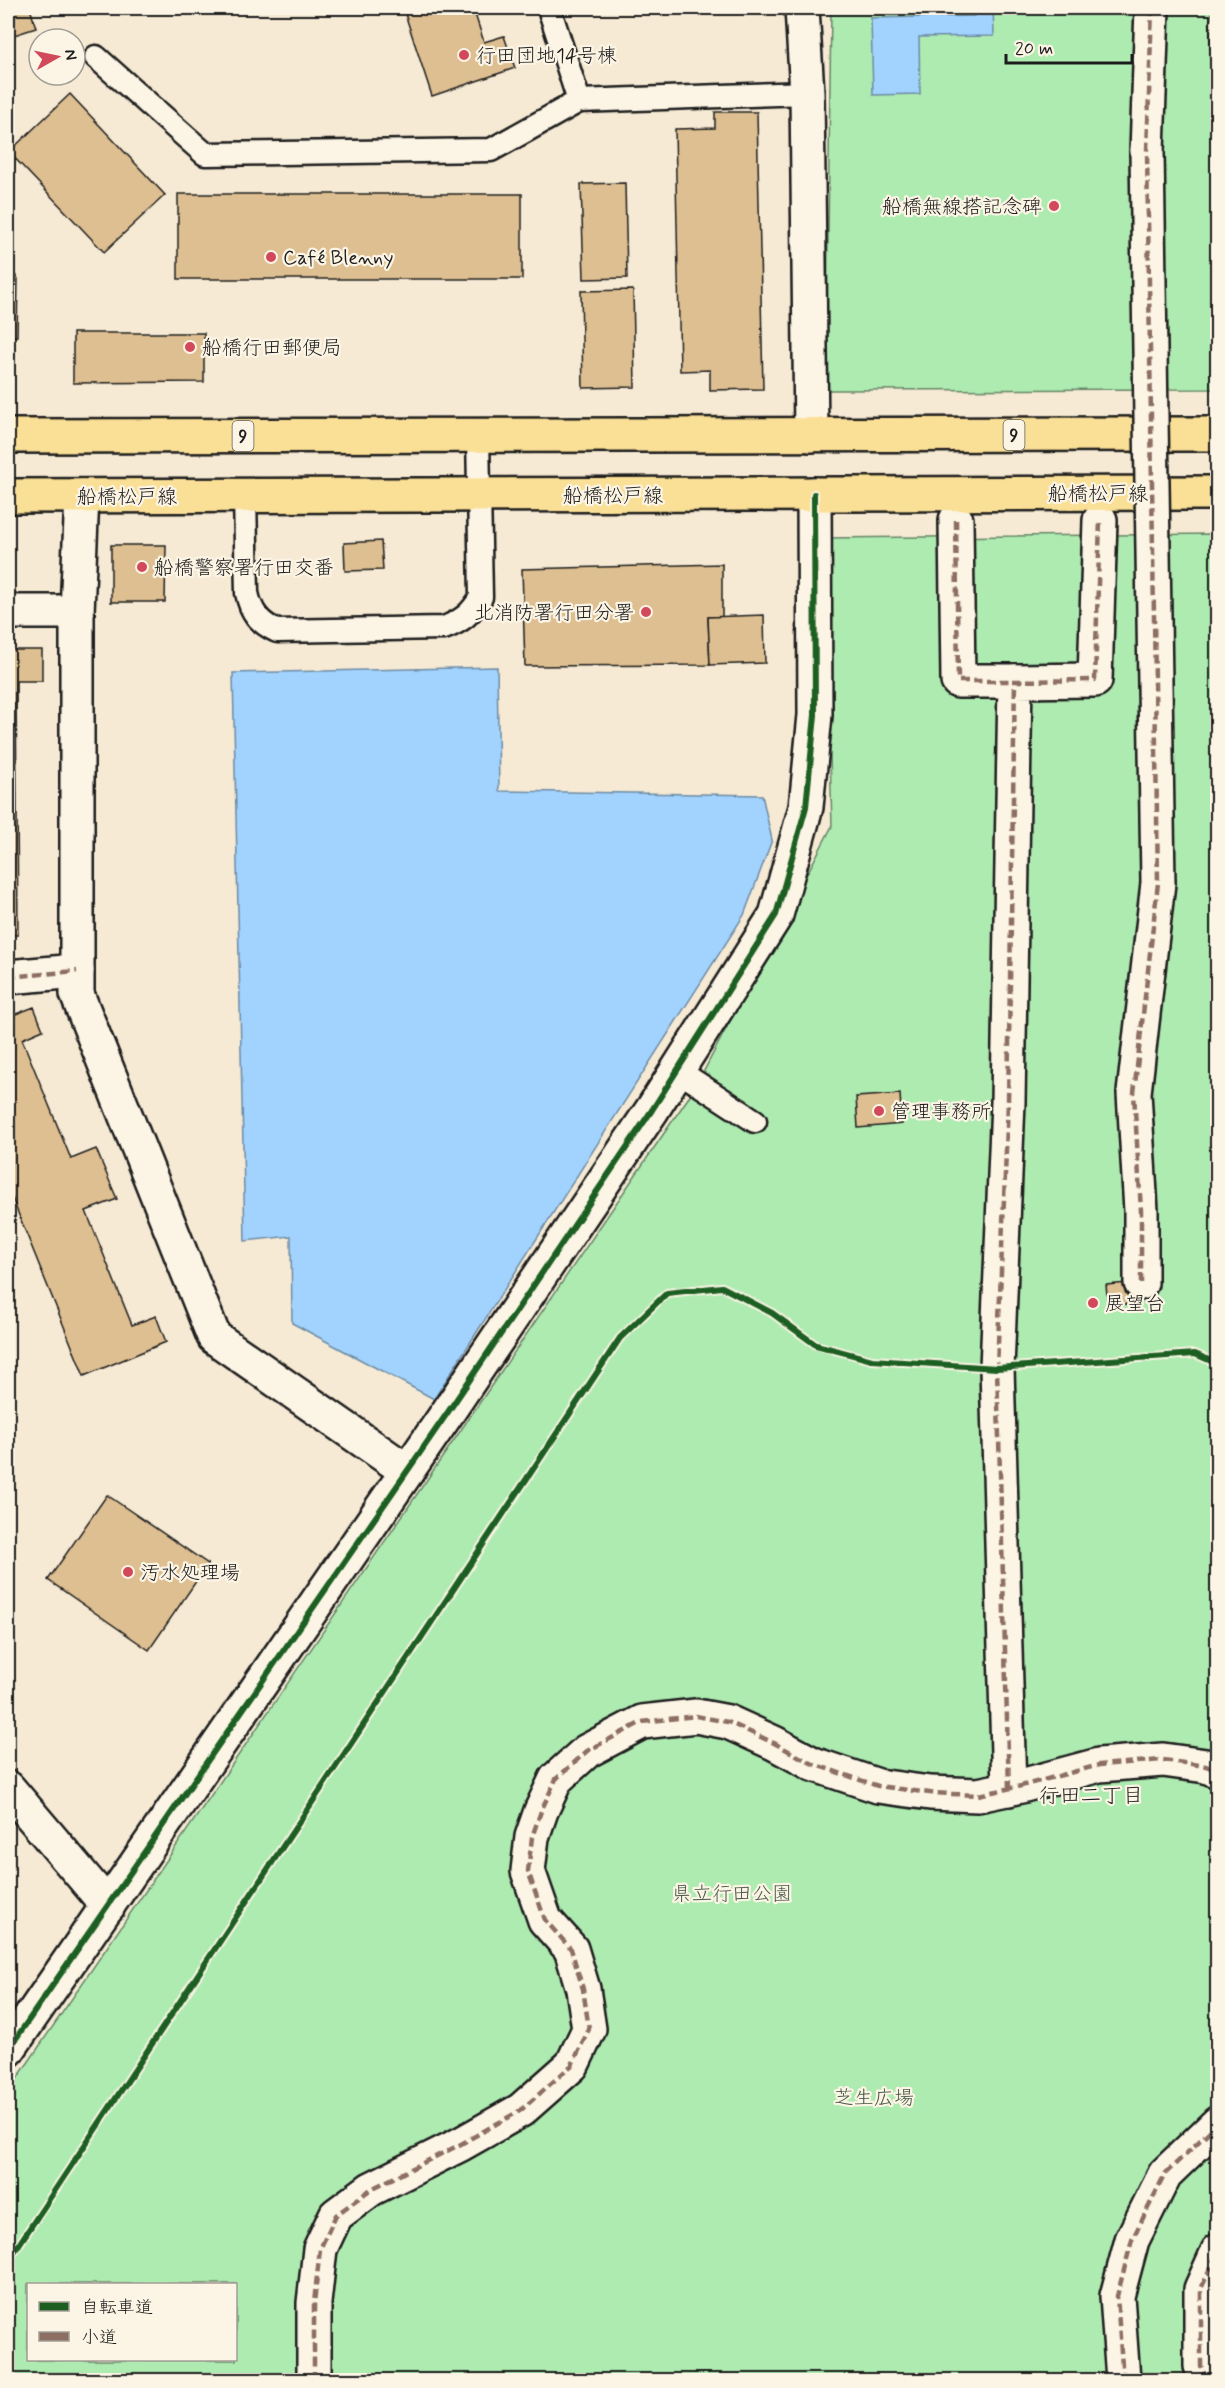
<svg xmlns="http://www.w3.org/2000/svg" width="1225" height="2388" font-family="Mynerve,'Klee One',sans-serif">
<rect width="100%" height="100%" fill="#f6ead4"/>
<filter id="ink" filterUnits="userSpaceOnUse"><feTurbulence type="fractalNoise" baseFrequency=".0167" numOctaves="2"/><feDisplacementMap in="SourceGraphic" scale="12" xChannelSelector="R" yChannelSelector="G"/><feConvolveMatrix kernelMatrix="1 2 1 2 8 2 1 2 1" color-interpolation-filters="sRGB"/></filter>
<g filter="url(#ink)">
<!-- green -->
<g fill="#aeebb1" stroke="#658466" stroke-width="1.5" fill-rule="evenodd">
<polygon points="831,8 1213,8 1210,23 1215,389 826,390"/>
<path d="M1217 534V2380H8V2092L695 1088 832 826 824 538ZM28 2284H236V2360H28Z"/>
</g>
<!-- water -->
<g fill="#a2d3fe" stroke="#6c8aa4" stroke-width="1.5">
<polygon points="974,8 993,8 994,36 919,37 920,94 873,95 871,18 974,16"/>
<polygon points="497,667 499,791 762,795 772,840 744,915 434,1399 292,1323 291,1236 245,1241 233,673"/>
</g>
<!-- building -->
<g fill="#debf91" stroke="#1c1c1c" stroke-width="1.5">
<polygon points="22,8 30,8 36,28 8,37 8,12"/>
<polygon points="403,8 473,8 484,42 504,36 515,68 432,96"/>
<polygon points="70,94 165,195 104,252 9,152"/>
<polygon points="715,112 757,112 763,389 710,390 710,370 680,371 675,129 715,128"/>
<polygon points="625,183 627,278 584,279 581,184"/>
<rect x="178" y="194" width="344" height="85"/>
<polygon points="8,266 18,279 17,336 8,337"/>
<polygon points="633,290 635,387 583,388 581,291"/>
<polygon points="73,333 204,333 204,382 73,383"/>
<polygon points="381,541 383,570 345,571 344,543"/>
<polygon points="111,545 166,545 165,602 111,602"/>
<polygon points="722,564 722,617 708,617 710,665 525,666 522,569"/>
<polygon points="764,615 765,663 710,665 708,617"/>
<polygon points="8,650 42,650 42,681 16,681 18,935 8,935"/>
<polygon points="34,1007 43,1030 22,1039 71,1159 96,1149 117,1199 86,1211 132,1325 156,1316 166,1342 84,1376 8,1188 8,1017"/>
<polygon points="900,1094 902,1124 858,1128 856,1097"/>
<polygon points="1128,1283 1130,1304 1108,1305 1106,1285"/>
<polygon points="107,1495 208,1564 149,1650 48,1580"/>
</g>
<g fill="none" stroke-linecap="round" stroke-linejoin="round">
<!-- service casing -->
<g stroke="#1c1c1c" stroke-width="27">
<g id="service">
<polyline points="549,8 579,101 807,93"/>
<polyline points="96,57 205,154 491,150 579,101"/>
<path d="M245 496 247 593C251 612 259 623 277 631L444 628C462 621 471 614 481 597L478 435"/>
<polyline points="677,1070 755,1121"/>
</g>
</g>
<!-- pedestrian casing -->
<g stroke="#1c1c1c" stroke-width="38">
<g id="pedestrian">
<polyline points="1147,151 1152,8"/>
<polyline points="956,520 958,681 1015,681"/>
<polyline points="8,977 77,971"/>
<polyline points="1141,1283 1141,1211 1134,1093 1158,883"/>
<polyline points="1009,1789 997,1368 1008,1102 1015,681 1095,680 1100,520"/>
<polyline points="314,2380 314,2303 320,2249 336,2215 371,2189 461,2144 521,2110 572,2065 589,2029 583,1989 571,1949 545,1920 528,1871 532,1837 541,1811 556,1779 587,1751 642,1722 696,1716 728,1722 774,1743 813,1764 878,1786 930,1793 978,1795 1021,1786 1099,1765 1163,1760 1206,1766 1218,1771"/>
<polyline points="1123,2380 1117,2296 1132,2240 1165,2174 1218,2123"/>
<polyline points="1207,2380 1201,2366 1201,2289 1218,2251"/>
</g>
</g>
<!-- minor casing -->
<g stroke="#1c1c1c" stroke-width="38">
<g id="minor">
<polyline points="802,8 807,93 811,435"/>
<polyline points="82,496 77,612 77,994 214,1337 407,1471"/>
<polyline points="8,612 77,612"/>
<polyline points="8,1788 108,1906"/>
<polyline points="8,2050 448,1412 652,1110 776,915 806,807 815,715 814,494"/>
</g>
</g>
<!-- primary casing -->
<g stroke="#1c1c1c" stroke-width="38">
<g id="primary">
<polyline points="8,436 1218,434"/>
<polyline points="8,496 1218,493"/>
</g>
</g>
<!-- service -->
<use href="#service" stroke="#fcf5e5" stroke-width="22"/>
<!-- pedestrian -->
<use href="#pedestrian" stroke="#fcf5e5" stroke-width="33"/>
<!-- minor -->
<use href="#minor" stroke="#fcf5e5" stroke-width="33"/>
<!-- primary -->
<use href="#primary" stroke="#fadf96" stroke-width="33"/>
<!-- pedestrian-bridge casing -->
<g stroke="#1c1c1c" stroke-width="38" stroke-linecap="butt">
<polyline id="pedestrian-bridge" points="1147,151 1158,883"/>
</g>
<!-- pedestrian-bridge -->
<use href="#pedestrian-bridge" stroke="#fcf5e5" stroke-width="33"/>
<!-- quiet -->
<g stroke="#8d6e63" stroke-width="4.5" stroke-dasharray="9 4.5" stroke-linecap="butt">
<polyline points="956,520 958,681 1015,681"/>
<polyline points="8,977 77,971"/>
<polyline points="1141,1283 1141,1211 1134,1093 1158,883 1147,151 1152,8"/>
<polyline points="1009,1789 997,1368 1008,1102 1015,681 1095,680 1100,520"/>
<polyline points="314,2380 314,2303 320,2249 336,2215 371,2189 461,2144 521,2110 572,2065 589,2029 583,1989 571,1949 545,1920 528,1871 532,1837 541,1811 556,1779 587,1751 642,1722 696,1716 728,1722 774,1743 813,1764 878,1786 930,1793 978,1795 1021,1786 1099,1765 1163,1760 1206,1766 1218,1771"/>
<polyline points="1123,2380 1117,2296 1132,2240 1165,2174 1218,2123"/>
<polyline points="1207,2380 1201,2366 1201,2289 1218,2251"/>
</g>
<!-- cycleway casing -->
<g stroke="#fcf5e5" stroke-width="10">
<g id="cycleway">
<polyline points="8,2050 448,1412 652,1110 776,915 806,807 815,715 814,494"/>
<polyline points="8,2261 620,1338 667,1293 722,1287 772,1313 816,1345 872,1360 997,1368 1195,1354 1218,1364"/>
</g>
</g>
<!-- cycleway -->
<use href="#cycleway" stroke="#1b5e20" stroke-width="6"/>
</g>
</g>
<!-- markers -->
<g fill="#d1495b" stroke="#fcf5e5" stroke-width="2">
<circle cx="464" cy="55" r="6"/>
<circle cx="1054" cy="206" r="6"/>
<circle cx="271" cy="257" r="6"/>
<circle cx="190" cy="347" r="6"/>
<circle cx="142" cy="567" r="6"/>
<circle cx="646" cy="612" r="6"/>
<circle cx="879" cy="1111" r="6"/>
<circle cx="1093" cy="1303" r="6"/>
<circle cx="128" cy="1572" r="6"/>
</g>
<g text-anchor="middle" stroke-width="4.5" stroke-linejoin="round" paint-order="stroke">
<!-- shield labels -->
<g fill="#fcf5e5" stroke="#5f5d58" stroke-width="1.5">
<rect x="1003.5" y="420" width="21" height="30" rx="4.5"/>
<rect x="232.5" y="421" width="21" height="30" rx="4.5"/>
</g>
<g font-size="18" font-weight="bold" fill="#1c1c1c">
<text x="1014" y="441">9</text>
<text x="243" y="442">9</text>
</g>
<!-- poi labels -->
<g font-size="20" fill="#1c1c1c" stroke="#fcf5e5" text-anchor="start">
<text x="476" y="62">行田団地14号棟</text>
<text x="1042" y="213" text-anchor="end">船橋無線搭記念碑</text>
<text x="283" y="264">Café Blenny</text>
<text x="202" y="354">船橋行田郵便局</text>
<text x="154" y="574">船橋警察署行田交番</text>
<text x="634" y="619" text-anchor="end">北消防署行田分署</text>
<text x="891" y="1118">管理事務所</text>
<text x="1105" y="1310">展望台</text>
<text x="140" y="1579">汚水処理場</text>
</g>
<!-- street labels -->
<g font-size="20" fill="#1c1c1c" stroke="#fcf5e5">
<text x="1098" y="500">船橋松戸線</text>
<text x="613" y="502">船橋松戸線</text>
<text x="127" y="503">船橋松戸線</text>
</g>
<!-- park labels -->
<g font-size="20" fill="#485a49" stroke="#fcf5e5">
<text x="732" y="1900">県立行田公園</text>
<text x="874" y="2104">芝生広場</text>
</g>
<!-- neighbourhood labels -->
<g font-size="21" fill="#1c1c1c" stroke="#fcf5e5">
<text x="1091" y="1802">行田二丁目</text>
</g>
</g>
<!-- margin -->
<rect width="1225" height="2388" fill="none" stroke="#fcf5e5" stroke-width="30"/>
<rect x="15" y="15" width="1195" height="2358" fill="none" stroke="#1c1c1c" stroke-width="2" filter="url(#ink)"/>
<!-- legend -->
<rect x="27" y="2283" width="210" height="78" fill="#fcf5e5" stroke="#a29e95" stroke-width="1.5"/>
<rect x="39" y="2302" width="30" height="9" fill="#1b5e20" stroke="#a29e95" stroke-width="1.5"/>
<text x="81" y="2313" font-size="18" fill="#1c1c1c">自転車道</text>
<rect x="39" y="2332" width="30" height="9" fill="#8d6e63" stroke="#a29e95" stroke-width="1.5"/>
<text x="81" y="2343" font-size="18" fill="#1c1c1c">小道</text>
<!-- north arrow -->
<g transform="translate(57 57) rotate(81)"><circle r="28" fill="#fcf5e5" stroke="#a29e95" stroke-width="1.5"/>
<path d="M0-4.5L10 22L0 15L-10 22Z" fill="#d1495b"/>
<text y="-9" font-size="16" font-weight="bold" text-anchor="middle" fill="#1c1c1c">N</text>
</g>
<!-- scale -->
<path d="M1006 54v9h126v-9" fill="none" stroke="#1c1c1c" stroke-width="3"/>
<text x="1015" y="54" font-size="18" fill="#1c1c1c" stroke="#fcf5e5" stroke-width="4.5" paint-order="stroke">20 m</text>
</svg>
